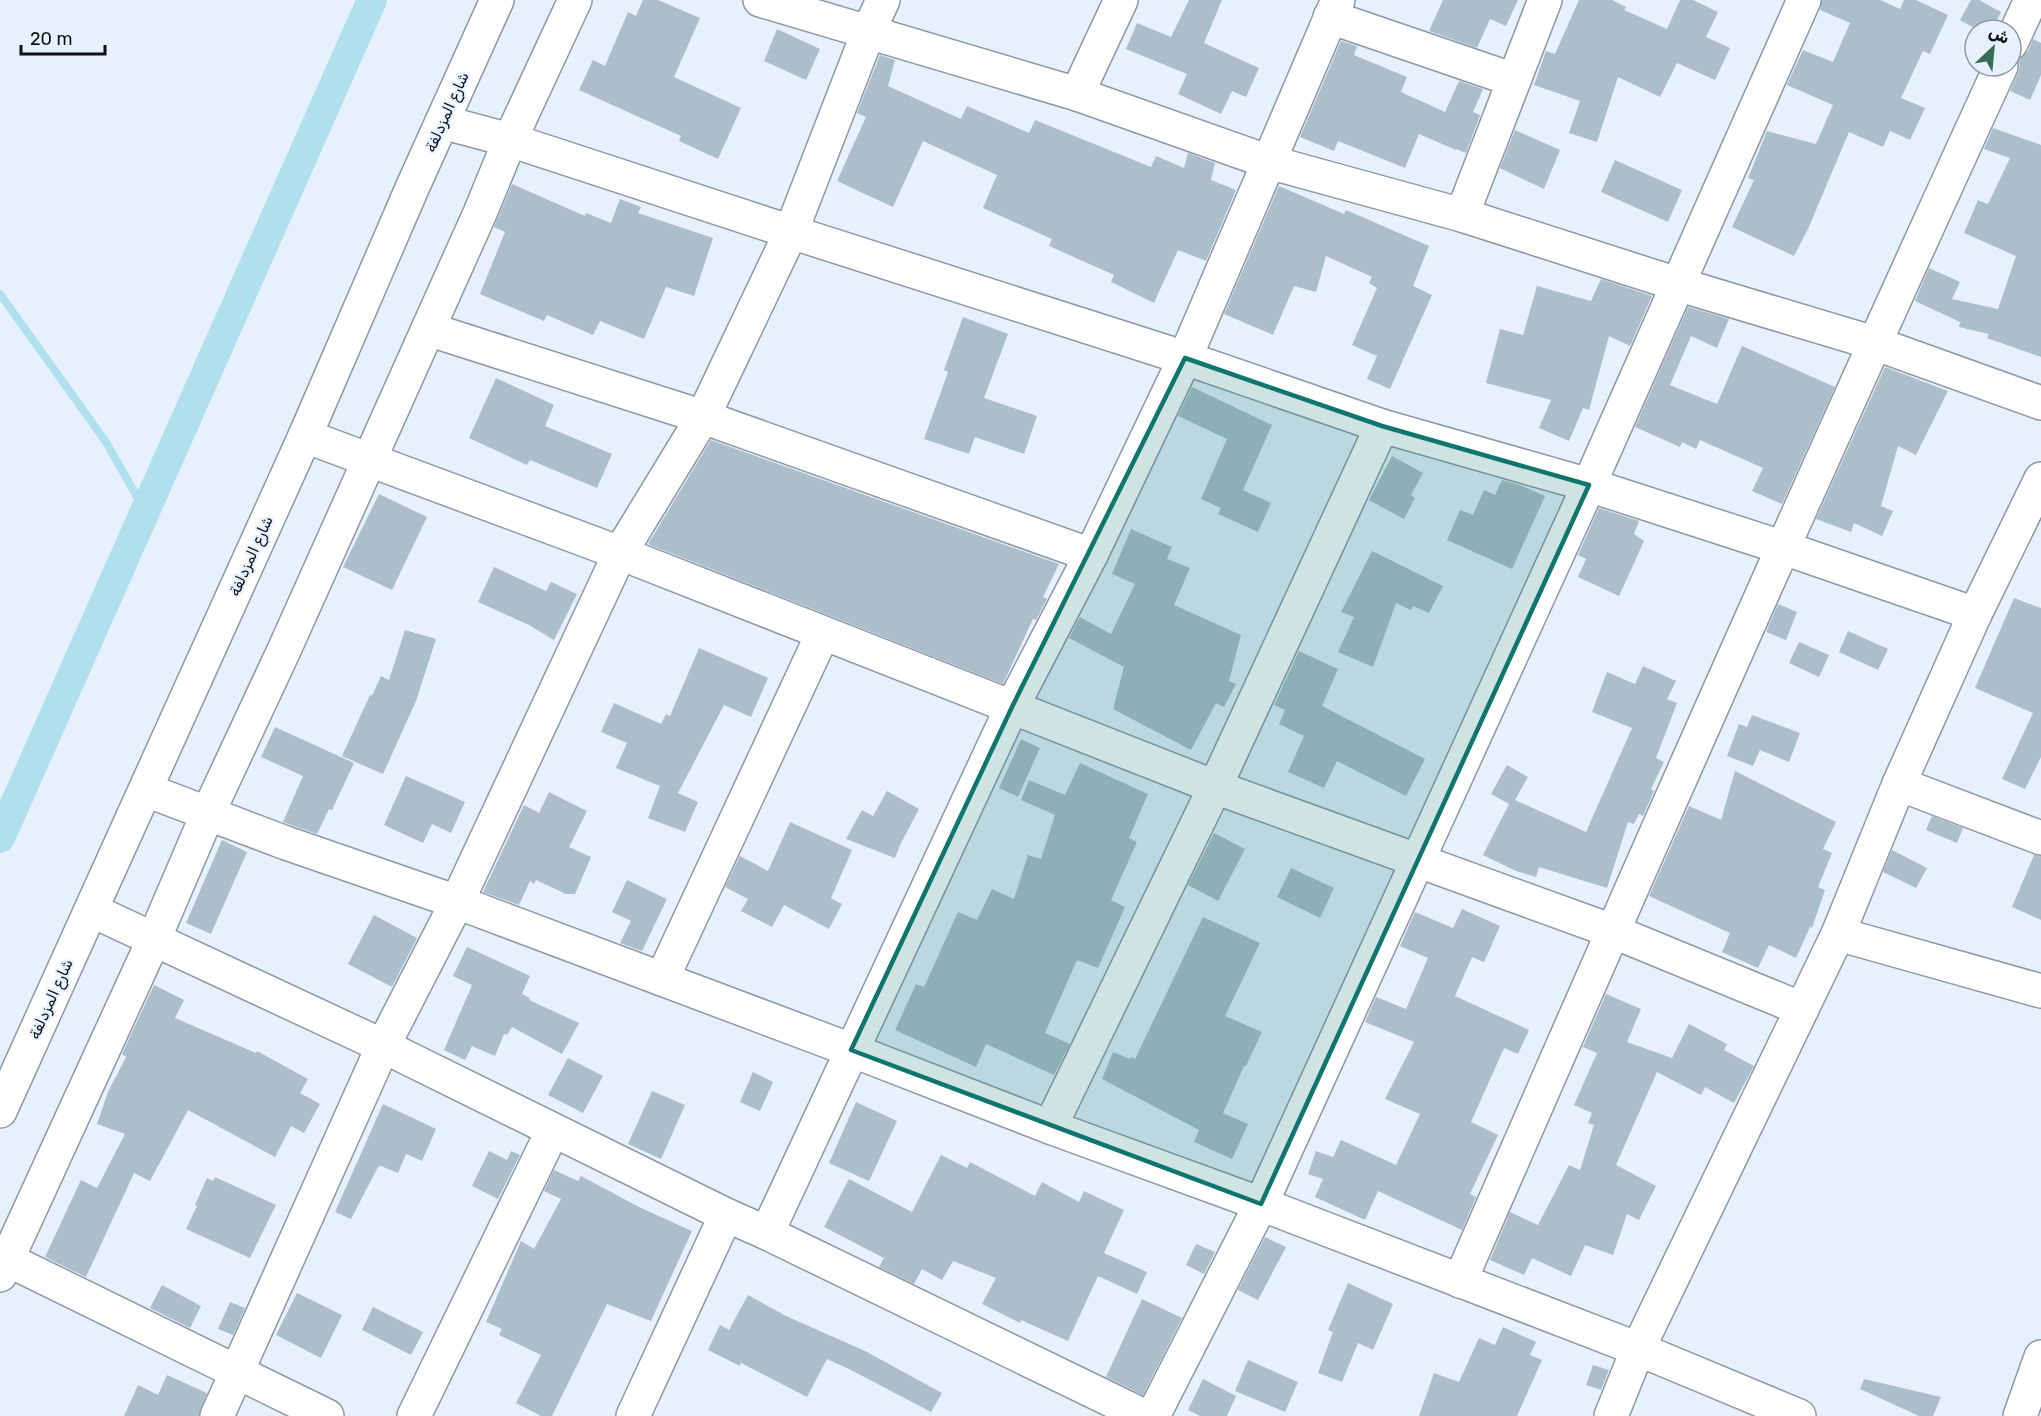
<svg xmlns="http://www.w3.org/2000/svg" width="2041" height="1416" font-family="Rubik,Vazirmatn,sans-serif">
<rect width="100%" height="100%" fill="#e7f1fe"/>
<g fill="none" stroke-linecap="round" stroke-linejoin="round">
<!-- stream -->
<polyline stroke="#b0e0ee" stroke-width="8" points="0,294 106,442 145,511"/>
<!-- canal -->
<polyline stroke="#b0e0ee" stroke-width="30" points="0,838 372,0"/>
</g>
<!-- building -->
<g fill="#acbec9">
<polygon points="643,0 658,0 700,18 674,77 741,108 718,159 679,141 681,136 579,90 593,60 605,66 628,12 636,16"/>
<polygon points="1189,0 1222,0 1204,43 1259,68 1246,97 1232,91 1221,114 1178,94 1187,74 1126,49 1137,23 1171,37"/>
<polygon points="1443,0 1518,0 1506,26 1490,19 1477,48 1429,31"/>
<polygon points="1579,0 1612,0 1626,7 1624,10 1667,29 1680,0 1693,0 1718,12 1706,37 1730,48 1715,80 1677,63 1660,97 1618,77 1597,142 1569,133 1580,101 1534,85 1546,51 1555,54"/>
<polygon points="1822,0 1880,0 1900,9 1904,0 1916,0 1948,15 1930,54 1923,51 1901,98 1925,108 1910,140 1890,131 1883,147 1849,132 1808,229 1794,256 1732,227 1754,180 1748,178 1767,131 1816,144 1833,105 1787,85 1803,50 1833,62 1850,23 1820,10"/>
<polygon points="1971,0 1979,0 2001,12 1992,30 1978,30 1960,20"/>
<polygon points="777,29 820,49 806,80 764,61"/>
<polygon points="2033,39 2041,43 2041,75 2030,100 2010,91 2018,73 2020,65 2018,60 2028,51"/>
<polygon points="1341,41 1357,46 1354,55 1407,77 1401,92 1445,112 1459,81 1483,89 1473,112 1480,115 1466,153 1456,149 1456,150 1419,134 1405,168 1338,141 1334,151 1300,137"/>
<polygon points="880,55 895,60 888,86 961,119 967,106 1029,133 1035,120 1151,167 1156,156 1184,168 1188,153 1215,163 1211,180 1236,190 1206,261 1178,250 1154,303 1111,282 1114,275 1049,246 1052,239 983,208 997,175 923,141 893,207 837,181 866,117 857,113"/>
<polygon points="1993,128 2041,145 2041,357 1987,338 1989,334 1959,327 1960,322 1915,301 1929,268 1960,282 1952,299 1998,309 2016,256 1964,233 1978,200 1988,204 2010,158 1984,149"/>
<polygon points="1515,130 1560,150 1544,189 1500,168"/>
<polygon points="1615,160 1682,190 1668,222 1601,192"/>
<polygon points="512,184 585,216 586,213 611,223 620,199 641,207 638,213 713,238 694,296 666,287 644,339 600,321 593,335 547,315 544,321 480,294 505,232 494,227"/>
<polygon points="1279,186 1344,214 1346,210 1429,246 1413,286 1432,295 1390,389 1367,379 1377,356 1352,345 1377,288 1369,283 1372,277 1326,256 1316,292 1294,286 1273,335 1224,314"/>
<polygon points="1601,279 1652,296 1630,346 1609,336 1589,410 1583,408 1569,441 1539,428 1551,400 1486,383 1500,329 1523,335 1537,286 1591,301"/>
<polygon points="1688,307 1729,319 1717,348 1691,336 1670,385 1717,404 1742,346 1835,387 1782,504 1752,491 1763,468 1700,440 1696,449 1682,442 1680,447 1635,427"/>
<polygon points="963,317 1008,334 984,398 1037,416 1024,454 975,437 969,454 924,439 948,372 944,370"/>
<polygon points="1885,367 1948,391 1916,455 1898,446 1881,506 1893,511 1882,536 1854,523 1851,532 1816,519"/>
<polygon points="496,378 554,405 545,426 612,454 597,488 530,460 527,465 469,438"/>
<polygon points="1192,387 1272,425 1243,490 1271,503 1258,532 1218,514 1221,508 1201,499 1227,439 1178,416"/>
<polygon points="711,440 1059,564 1043,597 1047,599 1036,620 1033,619 1003,684 648,544"/>
<polygon points="1392,456 1423,473 1411,495 1415,498 1404,519 1369,500"/>
<polygon points="1502,480 1520,485 1545,496 1512,569 1447,540 1460,510 1473,515 1484,490 1495,495"/>
<polygon points="379,494 427,517 392,590 343,567"/>
<polygon points="1599,508 1639,521 1634,534 1644,541 1619,596 1578,577 1586,559 1578,555"/>
<polygon points="1131,529 1172,547 1167,559 1190,568 1174,605 1241,635 1229,681 1236,684 1224,707 1216,703 1191,750 1113,709 1124,667 1069,638 1080,617 1111,634 1135,584 1112,574"/>
<polygon points="1372,551 1443,586 1429,613 1413,606 1411,610 1396,603 1373,667 1338,652 1354,617 1341,612"/>
<polygon points="494,567 546,591 551,582 577,594 554,640 529,625 478,602"/>
<polygon points="2014,598 2041,608 2041,757 2025,789 2002,779 2033,713 1975,688"/>
<polygon points="1778,604 1797,612 1786,640 1766,632"/>
<polygon points="405,630 436,639 416,701 383,774 342,756 370,695 372,696 381,676 389,680"/>
<polygon points="1848,631 1888,649 1878,670 1839,652"/>
<polygon points="1799,642 1829,655 1819,677 1789,663"/>
<polygon points="699,648 768,678 751,717 724,705 678,793 698,802 685,832 648,818 660,786 616,768 627,743 601,732 614,703 661,724 666,714 670,716"/>
<polygon points="1299,651 1338,669 1322,706 1425,759 1406,796 1337,761 1324,788 1288,772 1304,736 1279,724 1285,710 1274,705"/>
<polygon points="1643,666 1676,681 1667,699 1677,703 1656,758 1664,762 1651,789 1654,791 1643,816 1639,814 1634,824 1628,822 1607,888 1539,867 1536,877 1516,871 1483,855 1509,804 1491,794 1507,765 1528,777 1515,800 1586,832 1632,728 1592,712 1607,672 1635,684"/>
<polygon points="1752,715 1800,733 1789,762 1760,750 1753,766 1727,756 1739,724 1747,727"/>
<polygon points="275,727 354,763 332,810 329,809 317,834 283,822 303,776 261,757"/>
<polygon points="1021,739 1040,748 1018,797 999,788"/>
<polygon points="1080,763 1148,794 1129,838 1137,842 1111,900 1125,907 1098,968 1077,960 1045,1033 1070,1044 1054,1075 986,1044 976,1067 895,1030 916,984 924,987 958,912 977,920 992,889 1014,899 1028,855 1041,859 1055,815 1021,800 1029,780 1065,795"/>
<polygon points="1735,771 1836,822 1823,849 1832,853 1818,887 1825,890 1812,928 1810,927 1796,958 1769,945 1758,968 1722,952 1730,933 1649,896 1689,806 1721,820"/>
<polygon points="406,776 465,802 451,833 432,824 423,843 384,825"/>
<polygon points="887,791 919,809 901,843 895,858 846,839 862,810 873,816"/>
<polygon points="549,792 587,811 569,847 591,857 575,894 566,894 536,880 534,884 530,881 519,905 483,892 524,805 539,813"/>
<polygon points="1932,816 1963,828 1957,843 1926,830"/>
<polygon points="790,822 852,850 831,898 842,904 829,929 784,905 772,927 741,911 748,899 725,887 740,856 768,871"/>
<polygon points="1214,833 1245,849 1218,901 1188,885"/>
<polygon points="222,840 247,852 211,934 186,923"/>
<polygon points="1892,850 1927,868 1916,888 1883,872"/>
<polygon points="2034,855 2041,856 2041,920 2012,907"/>
<polygon points="1291,868 1334,888 1320,918 1277,897"/>
<polygon points="627,880 667,899 642,951 620,943 631,921 612,912"/>
<polygon points="1462,909 1500,926 1484,962 1472,957 1455,996 1529,1030 1518,1054 1504,1048 1471,1122 1498,1135 1470,1194 1476,1197 1462,1230 1378,1191 1365,1220 1315,1197 1323,1179 1308,1174 1316,1151 1333,1157 1341,1140 1396,1165 1420,1114 1385,1099 1414,1042 1365,1022 1376,997 1406,1009 1428,958 1400,946 1415,912 1453,928"/>
<polygon points="374,915 417,938 392,987 348,964"/>
<polygon points="1203,917 1260,943 1225,1016 1262,1032 1246,1066 1244,1066 1223,1113 1248,1124 1232,1159 1194,1142 1199,1130 1102,1079 1113,1052 1130,1059 1131,1057 1135,1059"/>
<polygon points="467,947 530,976 522,994 530,998 529,1000 579,1023 562,1054 512,1027 507,1035 504,1034 495,1056 472,1046 465,1060 444,1050 472,985 453,976"/>
<polygon points="154,985 184,1000 175,1018 256,1053 257,1051 308,1079 300,1093 320,1104 304,1133 291,1126 275,1157 188,1110 150,1181 134,1173 86,1277 45,1257 81,1180 97,1188 125,1134 97,1124 108,1092 126,1057 122,1054"/>
<polygon points="1606,994 1641,1009 1627,1042 1672,1058 1689,1024 1727,1044 1724,1050 1754,1066 1734,1103 1705,1087 1701,1095 1657,1072 1616,1165 1656,1186 1639,1220 1627,1214 1613,1255 1585,1245 1571,1276 1532,1258 1524,1275 1490,1260 1510,1212 1538,1225 1569,1165 1580,1170 1594,1125 1588,1123 1592,1113 1574,1105 1597,1053 1583,1047"/>
<polygon points="568,1058 603,1076 583,1113 548,1095"/>
<polygon points="753,1072 773,1082 760,1111 740,1102"/>
<polygon points="652,1091 685,1105 661,1159 628,1144"/>
<polygon points="856,1102 897,1121 869,1181 829,1163"/>
<polygon points="383,1104 436,1129 422,1161 406,1154 398,1173 381,1166 378,1167 351,1219 335,1212"/>
<polygon points="489,1151 507,1160 511,1151 520,1155 498,1199 472,1186"/>
<polygon points="941,1155 967,1168 970,1162 1035,1196 1042,1182 1079,1202 1084,1191 1124,1210 1104,1253 1147,1272 1137,1294 1098,1276 1068,1341 1021,1320 1020,1323 982,1304 996,1278 953,1261 942,1280 922,1269 914,1284 879,1267 884,1258 824,1227 849,1179 912,1212"/>
<polygon points="554,1170 578,1181 581,1176 639,1207 692,1231 651,1321 607,1304 552,1416 541,1416 516,1403 541,1355 499,1335 502,1329 486,1322 521,1241 534,1249 561,1199 544,1191"/>
<polygon points="215,1177 276,1205 250,1258 186,1229 197,1206 195,1205 207,1178 213,1181"/>
<polygon points="1265,1237 1286,1247 1258,1300 1238,1290"/>
<polygon points="1196,1244 1215,1252 1204,1274 1186,1265"/>
<polygon points="1348,1283 1393,1304 1373,1350 1358,1343 1342,1382 1318,1373 1333,1332 1328,1330"/>
<polygon points="162,1285 201,1306 190,1328 150,1308"/>
<polygon points="297,1293 342,1315 321,1358 276,1335"/>
<polygon points="748,1295 786,1316 865,1351 942,1393 931,1412 851,1370 827,1359 807,1397 741,1363 740,1366 708,1350 720,1325 729,1330"/>
<polygon points="1142,1299 1182,1318 1143,1395 1106,1377"/>
<polygon points="230,1302 245,1308 233,1335 218,1329"/>
<polygon points="373,1307 423,1332 411,1355 362,1330"/>
<polygon points="1503,1327 1536,1342 1530,1355 1542,1360 1517,1416 1419,1416 1434,1373 1459,1382 1479,1338 1495,1345"/>
<polygon points="1248,1360 1298,1382 1285,1412 1235,1391"/>
<polygon points="1593,1365 1609,1370 1601,1390 1586,1385"/>
<polygon points="167,1375 207,1393 199,1416 124,1416 138,1385 158,1395"/>
<polygon points="1203,1379 1236,1396 1227,1416 1200,1416 1188,1410"/>
<polygon points="1864,1379 1941,1397 1933,1416 1919,1416 1860,1389"/>
</g>
<g fill="none" stroke-linecap="round" stroke-linejoin="round">
<!-- minor casing -->
<g stroke="#8d98a7" stroke-width="36">
<g id="minor">
<polyline points="760,0 1077,94 1269,162 1462,215 1677,284 1874,343 2041,403"/>
<polyline points="1330,17 1514,80"/>
<polyline points="2011,43 2031,0"/>
<polyline points="1077,94 1121,0"/>
<polyline points="442,122 510,140 791,232 1185,358 1382,426 1589,485 1784,548 1975,614"/>
<polyline points="1462,215 1545,0"/>
<polyline points="428,329 703,417 1091,555"/>
<polyline points="305,436 620,553 1215,787 1612,931 1802,1009"/>
<polyline points="1899,784 2041,838"/>
<polyline points="146,790 286,843 457,902 851,1050 1050,1127 1261,1204 1638,1349 1799,1416"/>
<polyline points="91,910 383,1046 726,1215 767,1233 1144,1416"/>
<polyline points="1838,934 2041,991"/>
<polyline points="662,979 823,633"/>
<polyline points="0,1111 305,436 413,186 497,0"/>
<polyline points="1050,1127 1215,787 1382,426"/>
<polyline points="767,1233 1012,707 1091,555 1185,358 1338,0"/>
<polyline points="0,1256 327,1416"/>
<polyline points="0,1275 154,939 208,813 285,648 480,213 510,140 575,0"/>
<path d="M1460 1281C1637 874 1816 469 2001 66"/>
<polyline points="217,1416 383,1046 457,902 620,553 703,417 791,232 868,33 883,0"/>
<polyline points="414,1416 553,1130"/>
<polyline points="633,1416 726,1215"/>
<polyline points="1153,1416 1261,1204 1589,485 1804,0"/>
<polyline points="1611,1416 1638,1349 1838,934 1899,784 1975,614 2041,479"/>
<polyline points="2020,1416 2041,1357"/>
</g>
</g>
<!-- minor -->
<use href="#minor" stroke="#fff" stroke-width="33"/>
</g>
<!-- marked area -->
<path fill="#0f766e" fill-opacity="0.2" stroke="#0f766e" stroke-width="4.5" stroke-linejoin="round" d="M1185 358 1382 426 1589 485 1261 1204 851 1050 1012 707Z"/>
<g text-anchor="middle" stroke-width="4.5" stroke-linejoin="round" paint-order="stroke">
<!-- street labels -->
<g font-size="15" fill="#0d1116" stroke="#e7f1fe">
<text transform="translate(447 112) rotate(-66)" y="5">شارع المزدلفة</text>
<text transform="translate(251 556) rotate(-66)" y="5">شارع المزدلفة</text>
<text transform="translate(51 999) rotate(-66)" y="5">شارع المزدلفة</text>
</g>
</g>
<!-- north arrow -->
<g transform="translate(1993 48) rotate(26)"><circle r="28" fill="#e7f1fe" stroke="#9097a1" stroke-width="1.5"/>
<path d="M0-4.5L10 22L0 15L-10 22Z" fill="#356d55"/>
<text y="-9" font-size="16" font-weight="bold" text-anchor="middle" fill="#0d1116">ش</text>
</g>
<!-- scale -->
<path d="M21 45v9h84v-9" fill="none" stroke="#0d1116" stroke-width="3"/>
<text x="30" y="45" font-size="18" fill="#0d1116" stroke="#e7f1fe" stroke-width="4.5" paint-order="stroke">20 m</text>
</svg>
